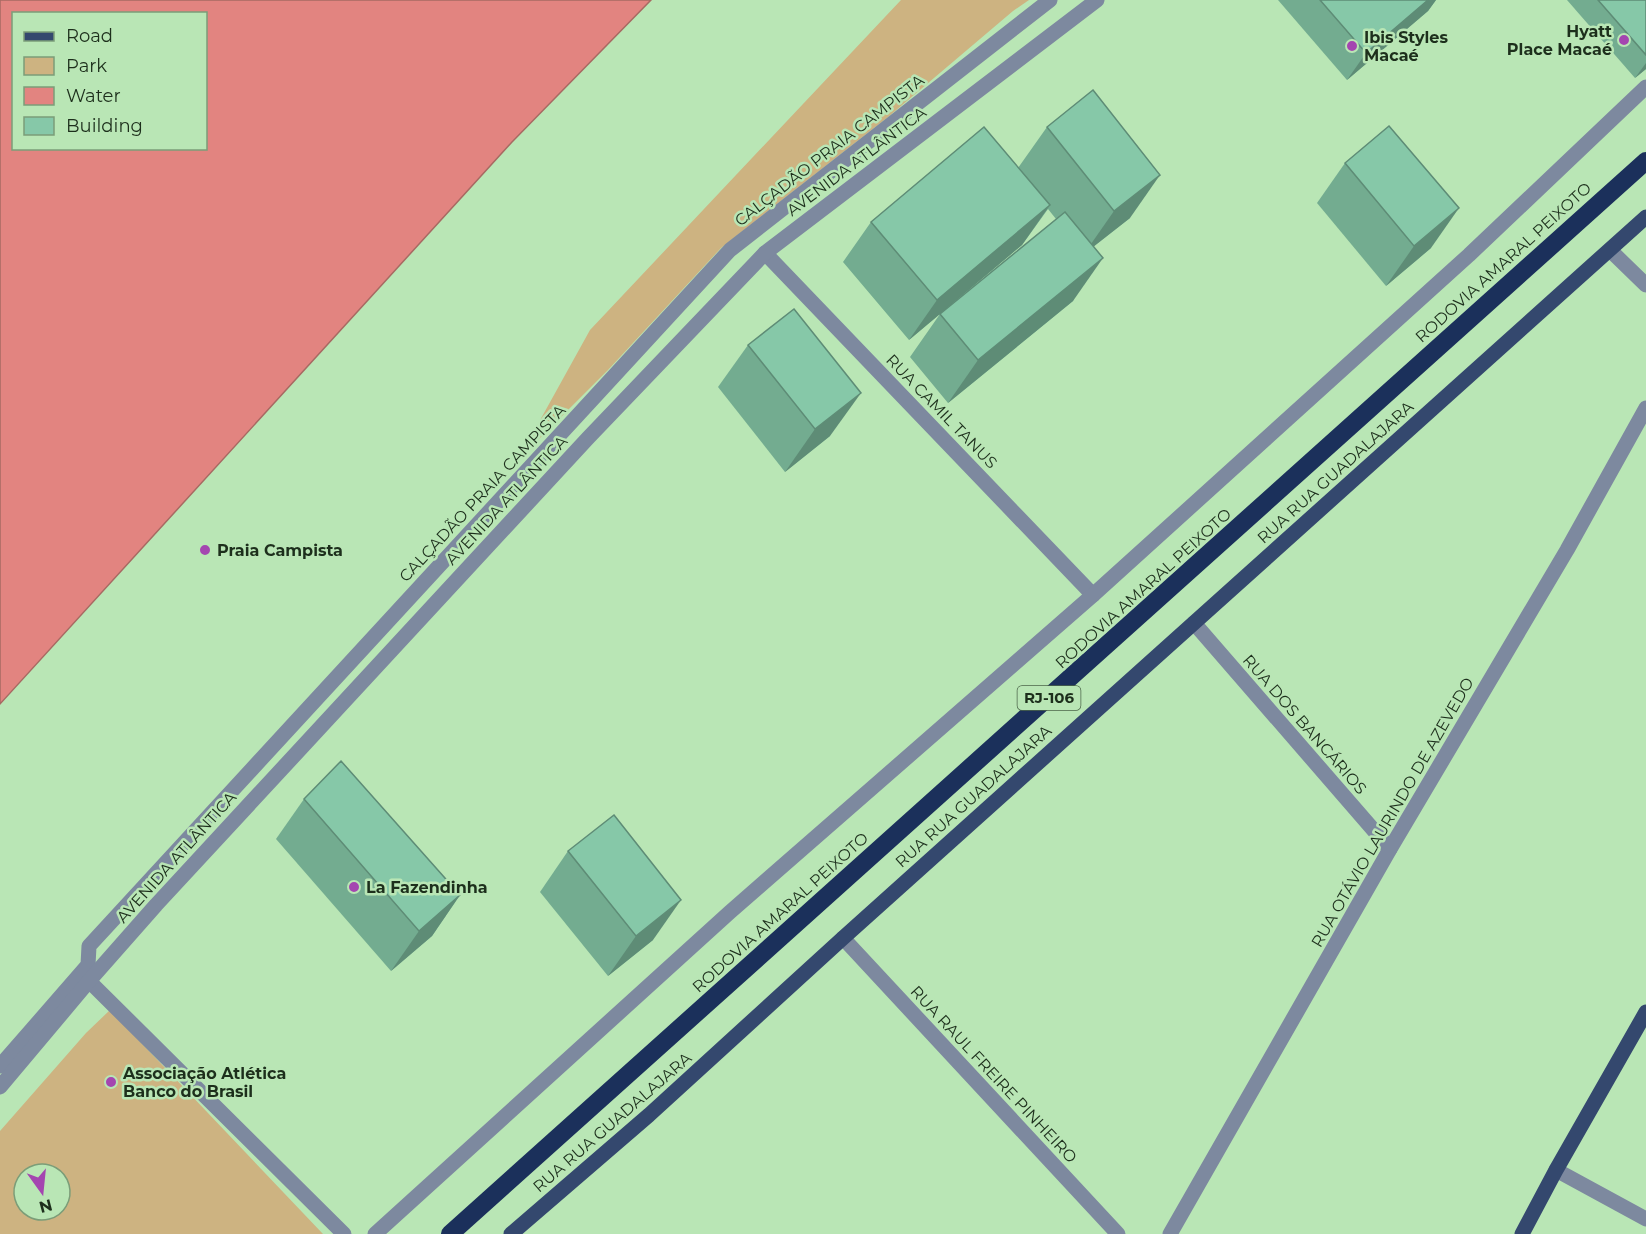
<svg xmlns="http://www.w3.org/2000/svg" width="1646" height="1234" font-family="Montserrat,sans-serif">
<rect width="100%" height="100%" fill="#b9e6b5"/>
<!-- green -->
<g fill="#cdb381" fill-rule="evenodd">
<polygon points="901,0 1029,0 1013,11 888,117 721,248 608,370 518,460 590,330"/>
<path d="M110 1010 323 1234H0V1131L86 1033ZM24 1174H60V1210H24Z"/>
</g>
<!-- water -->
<path fill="#e28480" stroke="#a76a62" stroke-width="1.5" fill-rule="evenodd" d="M0 0H651L512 142 0 704ZM14 14H206V148H14Z"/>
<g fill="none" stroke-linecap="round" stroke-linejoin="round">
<!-- minor -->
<g stroke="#7d899f" stroke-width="15">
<polyline points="1610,250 1646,285"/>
<polyline points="765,253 1093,595"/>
<polyline points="1194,623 1390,849"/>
<polyline points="843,938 1118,1234"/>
<polyline points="89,981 344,1234"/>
<polyline points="0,1066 88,965 89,946 730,250 1050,0"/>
<polyline points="0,1087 89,981 156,905 588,438 765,253 1097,0"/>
<polyline points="1556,1170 1646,1219"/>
<polyline points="375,1234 730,912 1093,595 1469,255 1646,87"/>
<polyline points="1170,1234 1390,849 1567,550 1646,408"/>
</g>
<!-- major -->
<g stroke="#34486e" stroke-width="15">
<polyline points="511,1234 649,1115 843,938 1646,217"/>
<polyline points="1522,1234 1556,1170 1646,1012"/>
</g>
<!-- highway -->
<polyline stroke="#1b305b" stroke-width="18" points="450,1234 1646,161"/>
</g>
<!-- wall -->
<g fill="#73ac90">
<polygon points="1278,0 1436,0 1428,11 1347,80"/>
<polygon points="1567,0 1646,0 1646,69 1635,78"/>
<polygon points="1047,127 1130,218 1093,247 1073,301 948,403 910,357 940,314 1056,219 1048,209 1022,245 909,340 843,262 871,222 1018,168"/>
<polygon points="1345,163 1431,248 1386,286 1317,203"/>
<polygon points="748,345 830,436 785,472 718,387"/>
<polygon points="304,799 460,895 432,936 391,971 276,839"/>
<polygon points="568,851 653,940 608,976 540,892"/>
</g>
<!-- shaded-wall -->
<g fill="#5e8c76">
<polygon points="1428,0 1436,0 1428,11 1347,80 1366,53"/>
<polygon points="1646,63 1646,69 1635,78"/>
<polygon points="1160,175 1130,218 1084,254 1114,211"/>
<polygon points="1050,205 1022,245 909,340 937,300"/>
<polygon points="1459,208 1431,248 1386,286 1414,246"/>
<polygon points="1103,258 1073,301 948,403 978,360"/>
<polygon points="861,393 830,436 785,472 815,429"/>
<polygon points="460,895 432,936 391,971 419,931"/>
<polygon points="681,900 653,940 608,976 636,936"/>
</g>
<!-- building -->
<g fill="#86c8a8" stroke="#5e8c76" stroke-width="1.5">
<polygon points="1320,0 1428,0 1366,53"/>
<polygon points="1598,0 1646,0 1646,55"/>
<polygon points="1093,90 1160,175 1114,211 1047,127"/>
<polygon points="1389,126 1459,208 1414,246 1345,163"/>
<polygon points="984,127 1050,205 937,300 871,222"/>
<polygon points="1065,212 1103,258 978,360 940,314"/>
<polygon points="794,309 861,393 815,429 748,345"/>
<polygon points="341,761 460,895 419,931 304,799"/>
<polygon points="614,815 681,900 636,936 568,851"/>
</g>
<!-- markers -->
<g fill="#a446b0" stroke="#b9e6b5" stroke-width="2">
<circle cx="1624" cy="40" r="6"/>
<circle cx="1352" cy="46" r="6"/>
<circle cx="205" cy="550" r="6"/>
<circle cx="354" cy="887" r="6"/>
<circle cx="111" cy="1082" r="6"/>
</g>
<g text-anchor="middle" stroke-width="5" stroke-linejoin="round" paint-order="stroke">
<!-- shield labels -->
<rect fill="#b9e6b5" stroke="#4c664a" stroke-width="1.5" x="1017.5" y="686" width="63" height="24" rx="4.5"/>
<g font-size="15" font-weight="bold" fill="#1d2f1c">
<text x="1049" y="703">RJ-106</text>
</g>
<!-- poi labels -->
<g font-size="16" font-weight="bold" fill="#1d2f1c" stroke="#b9e6b5" text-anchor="start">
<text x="1612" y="37" text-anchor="end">Hyatt<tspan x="1612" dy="18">Place Macaé</tspan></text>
<text x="1364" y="43">Ibis Styles<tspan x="1364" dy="18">Macaé</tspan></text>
<text x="217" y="556">Praia Campista</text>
<text x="366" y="893">La Fazendinha</text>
<text x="123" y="1079">Associação Atlética<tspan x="123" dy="18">Banco do Brasil</tspan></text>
</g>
<!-- street labels -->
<g font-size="16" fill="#1d2f1c" stroke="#b9e6b5">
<text transform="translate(829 150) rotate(-38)" y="6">CALÇADÃO PRAIA CAMPISTA</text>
<text transform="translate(856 161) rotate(-37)" y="6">AVENIDA ATLÂNTICA</text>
<text transform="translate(1503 262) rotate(-42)" y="6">RODOVIA AMARAL PEIXOTO</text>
<text transform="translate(942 411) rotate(46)" y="6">RUA CAMIL TANUS</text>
<text transform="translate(1335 472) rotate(-42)" y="6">RUA RUA GUADALAJARA</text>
<text transform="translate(482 493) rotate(-47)" y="6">CALÇADÃO PRAIA CAMPISTA</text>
<text transform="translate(506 500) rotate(-47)" y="6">AVENIDA ATLÂNTICA</text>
<text transform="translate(1143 588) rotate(-42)" y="6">RODOVIA AMARAL PEIXOTO</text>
<text transform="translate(1305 724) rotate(49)" y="6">RUA DOS BANCÁRIOS</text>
<text transform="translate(973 796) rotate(-42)" y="6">RUA RUA GUADALAJARA</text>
<text transform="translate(1392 812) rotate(-60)" y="6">RUA OTÁVIO LAURINDO DE AZEVEDO</text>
<text transform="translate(176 857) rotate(-48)" y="6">AVENIDA ATLÂNTICA</text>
<text transform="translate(780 912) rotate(-42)" y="6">RODOVIA AMARAL PEIXOTO</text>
<text transform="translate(994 1074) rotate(47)" y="6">RUA RAUL FREIRE PINHEIRO</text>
<text transform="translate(612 1122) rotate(-41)" y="6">RUA RUA GUADALAJARA</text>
</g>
</g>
<!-- legend -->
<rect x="12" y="12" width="195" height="138" fill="#b9e6b5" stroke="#7b9d78" stroke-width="1.5"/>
<rect x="24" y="32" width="30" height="9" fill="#34486e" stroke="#7b9d78" stroke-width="1.5"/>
<text x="66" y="42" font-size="18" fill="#1d2f1c">Road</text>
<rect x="24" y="57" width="30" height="18" fill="#cdb381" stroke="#7b9d78" stroke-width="1.5"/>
<text x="66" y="72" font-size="18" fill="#1d2f1c">Park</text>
<rect x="24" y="87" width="30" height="18" fill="#e28480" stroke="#7b9d78" stroke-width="1.5"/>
<text x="66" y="102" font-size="18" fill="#1d2f1c">Water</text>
<rect x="24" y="117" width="30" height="18" fill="#86c8a8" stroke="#7b9d78" stroke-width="1.5"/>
<text x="66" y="132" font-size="18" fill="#1d2f1c">Building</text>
<!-- north arrow -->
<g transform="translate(42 1192) rotate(165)"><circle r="28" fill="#b9e6b5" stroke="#7b9d78" stroke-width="1.5"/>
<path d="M0-4.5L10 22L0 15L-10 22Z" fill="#a446b0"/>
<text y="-9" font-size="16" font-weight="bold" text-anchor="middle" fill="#1d2f1c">N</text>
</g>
</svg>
